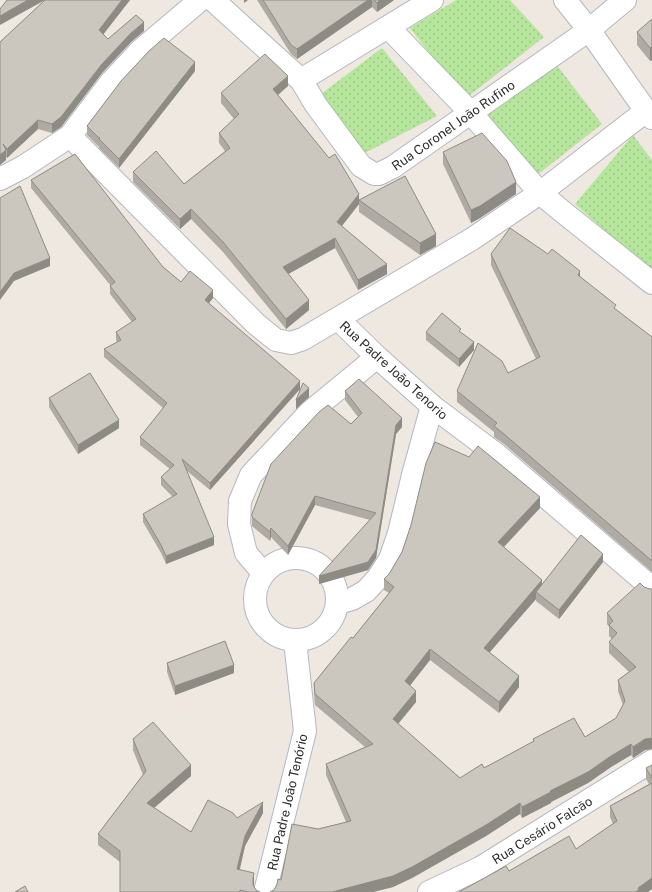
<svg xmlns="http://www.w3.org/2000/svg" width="652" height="892" font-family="'Public Sans',sans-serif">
<defs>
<pattern id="grass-dots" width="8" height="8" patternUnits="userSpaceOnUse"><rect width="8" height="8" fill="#b6e69c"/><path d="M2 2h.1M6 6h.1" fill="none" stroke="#9dc687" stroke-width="1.8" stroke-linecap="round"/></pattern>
</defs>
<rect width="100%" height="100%" fill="#efe8e0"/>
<!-- grass -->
<g fill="url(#grass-dots)">
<polygon points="456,0 510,0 544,37 465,99 410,28"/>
<polygon points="382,48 437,116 363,154 321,94"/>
<polygon points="556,64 602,124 532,179 482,117"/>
<polygon points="633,135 652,160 652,272 575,204"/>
</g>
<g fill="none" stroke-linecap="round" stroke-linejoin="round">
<!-- minor casing -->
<g stroke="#b4b6c1" stroke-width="24">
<g id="minor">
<polyline points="213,0 301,80 316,105 361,166 374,174 379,174 393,167 589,30 625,0"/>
<polyline points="565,0 589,30 646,111 652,118"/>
<polyline points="388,27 471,113 540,193 563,212 652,283"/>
<polyline points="301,80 432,0"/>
<polyline points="70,136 256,324 276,340 291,343 303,339 472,239 540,193 646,111"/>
<polyline points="0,179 23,167 70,136 111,82 140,51 200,0"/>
<polyline points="338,319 377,357 432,406 496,454 652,588"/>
<circle cx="296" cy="599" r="41"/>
<polyline points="263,573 246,553 239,524 240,501 251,475 310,412 377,357"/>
<polyline points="338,603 352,599 366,591 378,578 390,559 399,533 413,475 432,406"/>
<polyline points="265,892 305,731 295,641"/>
<polyline points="429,892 480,868 652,761"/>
</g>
</g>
<!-- minor -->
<use href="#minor" stroke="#fff" stroke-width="22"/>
</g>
<!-- wall -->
<g fill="#afaaa3">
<polygon points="45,0 130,0 103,34 108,39 144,31 131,42 102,73 61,127 52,133 38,129 7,158 6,157 6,160 0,165 0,42"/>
<polygon points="257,0 394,0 377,12 372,7 297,59 291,54"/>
<polygon points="652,19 652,60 650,61 637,45 637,32"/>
<polygon points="195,71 119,168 99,148 99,146 98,146 87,135 87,126"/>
<polygon points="288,86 278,95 359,204 342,226 387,274 358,290 335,248 288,274 309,310 286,329 223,252 191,219 180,229 133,182 133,172 184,184 225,151 219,143 219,133 234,119 221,103 221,93"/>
<polygon points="443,152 516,194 480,218 471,223 443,164"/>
<polygon points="31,180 163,267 181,282 213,298 209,303 309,397 296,409 300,389 210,490 187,471 214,545 166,564 161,553 143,522 143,514 173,497 161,485 161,477 170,469 140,445 140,437 163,408 104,357 104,349 117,342 116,340 116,332 132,322 110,294 110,286 111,286 31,188"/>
<polygon points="359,200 436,246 420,255 359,212"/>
<polygon points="491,254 580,277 616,310 652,337 652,572 504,444 494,437 494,432 457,402 457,391 508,373 536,359 491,265"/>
<polygon points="426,332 474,350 459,367 426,340"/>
<polygon points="345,391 402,427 396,434 376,558 368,570 319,584 370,520 315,505 288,555 271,537 270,541 252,526 252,514 358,417 345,400"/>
<polygon points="49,398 119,428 78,454 49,407"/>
<polygon points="540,508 504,547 542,584 603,562 559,619 536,601 536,599 489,652 519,687 499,713 430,660 410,685 416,702 398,724 460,778 484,768 533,742 533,739 585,737 616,718 623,705 618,691 618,680 629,672 609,653 609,642 612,639 609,636 609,627 607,624 607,613 644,587 650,589 652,589 652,749 645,750 633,758 631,755 611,767 588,783 551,802 551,803 522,818 520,814 486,836 412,878 393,887 373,892 270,892 274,890 281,880 318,829 346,822 326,775 326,764 365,747 315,705 314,694 314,683 353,638 389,593 384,590 384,579"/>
<polygon points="167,663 234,673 175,695 167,672"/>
<polygon points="133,739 191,776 154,808 191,832 237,818 263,813 245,846 240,869 254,884 254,886 256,890 260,892 120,892 120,862 98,845 98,834 143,775 133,750"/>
<polygon points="652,765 652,889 648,892 459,892 509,871 576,849 613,824 610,817 610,806 649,784 646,779 646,768"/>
</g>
<!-- shaded-wall -->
<g fill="#8e8b85">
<polygon points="28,0 45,0 0,25 0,16"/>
<polygon points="122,0 130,0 99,40 99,30"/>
<polygon points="244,0 248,0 244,3"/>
<polygon points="368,0 372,0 372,7 297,59 297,49"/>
<polygon points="380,0 394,0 377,12 377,3"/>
<polygon points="144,22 144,31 131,42 102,73 61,127 52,133 52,124 102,64 131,33"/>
<polygon points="652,46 652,60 650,61 650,48"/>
<polygon points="195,62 195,71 119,168 119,159"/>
<polygon points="288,76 288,86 273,99 273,89"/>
<polygon points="38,120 38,129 7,158 7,149"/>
<polygon points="6,150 6,160 0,165 0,155"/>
<polygon points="516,182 516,194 480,218 471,223 471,210"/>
<polygon points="359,194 359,204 337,232 337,222"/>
<polygon points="191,209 191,219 180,229 180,219"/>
<polygon points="436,234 436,246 420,255 420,243"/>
<polygon points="335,238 335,248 283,277 283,267"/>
<polygon points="50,258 50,266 14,281 0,300 0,292 14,273"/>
<polygon points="387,264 387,274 358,290 358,280"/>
<polygon points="580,271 580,282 578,275"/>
<polygon points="213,290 213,298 205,308 205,300"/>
<polygon points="309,300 309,310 286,329 286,319"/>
<polygon points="474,342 474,350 459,367 459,359"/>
<polygon points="300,381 300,389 210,490 210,483"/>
<polygon points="309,388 309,397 296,409 296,400"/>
<polygon points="402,418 402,427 396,434 376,558 368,570 319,584 319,576 368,562 396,425"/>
<polygon points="119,420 119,428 78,454 78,445"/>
<polygon points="315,496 315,505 288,555 288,546"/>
<polygon points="540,497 540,508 498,553 498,542"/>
<polygon points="271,528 271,537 270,541 270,532"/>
<polygon points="214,537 214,545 166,564 166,556"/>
<polygon points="603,554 603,562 559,619 559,610"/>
<polygon points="542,580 542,591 536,592 536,599 484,659 484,648"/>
<polygon points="430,649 430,660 405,692 405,681"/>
<polygon points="234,665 234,673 175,695 175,686"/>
<polygon points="519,676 519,687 499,713 499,702"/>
<polygon points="416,691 416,702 393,730 393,719"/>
<polygon points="652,738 652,749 645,750 633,758 633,747 645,739"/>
<polygon points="631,744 631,755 611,767 588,783 551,802 551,803 522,818 522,807"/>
<polygon points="191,765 191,776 147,814 147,803"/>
<polygon points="263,802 263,813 245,846 237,880 237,869 245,836"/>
<polygon points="520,803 520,814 486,836 412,878 393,887 373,892 332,892"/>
<polygon points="254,873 254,884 253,889 253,878"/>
<polygon points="652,878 652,889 648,892 635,892 638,888"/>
</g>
<!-- building -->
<g fill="#cbc6be" stroke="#8e8b85">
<polygon points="7,0 28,0 0,16 0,9"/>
<polygon points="45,0 122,0 99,30 108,39 136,15 144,22 131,33 102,64 61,117 52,124 38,120 7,149 3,144 6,150 0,155 0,42"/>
<polygon points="263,0 368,0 297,49 291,45"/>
<polygon points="374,0 380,0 377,3"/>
<polygon points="652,19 652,47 650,48 637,32"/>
<polygon points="164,38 195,62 119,159 99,139 100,138 98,137 87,126 121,81 149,51"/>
<polygon points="265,54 288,76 273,89 329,158 335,154 359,194 337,222 387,264 358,280 335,238 283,267 309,300 286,319 223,242 191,209 180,219 133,172 156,151 184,184 230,148 219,133 239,114 221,93"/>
<polygon points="482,133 507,161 516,182 480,206 471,210 443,152"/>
<polygon points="75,154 163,267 181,282 190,271 213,290 205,300 300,381 210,483 182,459 214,537 166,556 161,545 143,514 177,494 161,477 174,465 140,437 167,403 104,349 121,340 116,332 136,319 110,286 115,282 31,180"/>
<polygon points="405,176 436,234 420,243 359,200"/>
<polygon points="20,186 50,258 14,273 0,292 0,198"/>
<polygon points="510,228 548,254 552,249 580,271 578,275 616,305 614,308 652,337 652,561 504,434 494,426 497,423 457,391 478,343 502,361 508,373 540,357 491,254"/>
<polygon points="442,313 461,329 459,331 474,342 459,359 426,332"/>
<polygon points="90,373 119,420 78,445 49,398"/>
<polygon points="359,379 402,418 396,425 376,550 368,562 319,576 376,513 315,496 288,546 271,528 270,532 252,517 252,514 271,464 319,412 328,405 351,424 362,413 345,391"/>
<polygon points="303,383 309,388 296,400"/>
<polygon points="435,442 469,457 478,446 540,497 498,542 542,580 484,648 519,676 499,702 430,649 405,681 416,691 393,719 460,778 482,764 484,768 534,741 533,739 574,718 585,737 616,718 625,701 618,680 636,667 609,642 617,633 609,625 613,621 607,613 640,583 644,587 650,589 652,589 652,738 645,739 633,747 631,744 611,756 588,772 550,791 551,792 522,807 520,803 486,825 412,867 393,876 332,892 270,892 274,890 277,884 278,879 281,880 292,824 318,829 351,821 326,764 373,744 315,694 314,683 351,637 353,638 394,587 384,579 389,574 402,552 411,525 426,463"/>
<polygon points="581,535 603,554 559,610 536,592"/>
<polygon points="225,641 234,665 175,686 167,663"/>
<polygon points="153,722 191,765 147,803 191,832 208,800 233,813 237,818 263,802 245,836 237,869 254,873 253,878 253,885 256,890 260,892 248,892 240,890 240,892 120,892 120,851 98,834 146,771 133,739"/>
<polygon points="652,765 652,778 646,768"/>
<polygon points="652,783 652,878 638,888 639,890 635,892 459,892 506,866 509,871 569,836 576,849 617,821 610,806"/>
<polygon points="25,886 28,892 15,892"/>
</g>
<g text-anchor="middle" stroke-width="3" stroke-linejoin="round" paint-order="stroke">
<!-- street labels -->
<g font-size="13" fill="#2e2e2e" stroke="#fff">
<text transform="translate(453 125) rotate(-35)" y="5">Rua Coronel João Rufino</text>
<text transform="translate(394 370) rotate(42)" y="5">Rua Padre João Tenorio</text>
<text transform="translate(287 802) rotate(-77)" y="5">Rua Padre João Tenório</text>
<text transform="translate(542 830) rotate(-32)" y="5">Rua Cesário Falcão</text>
</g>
</g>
</svg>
